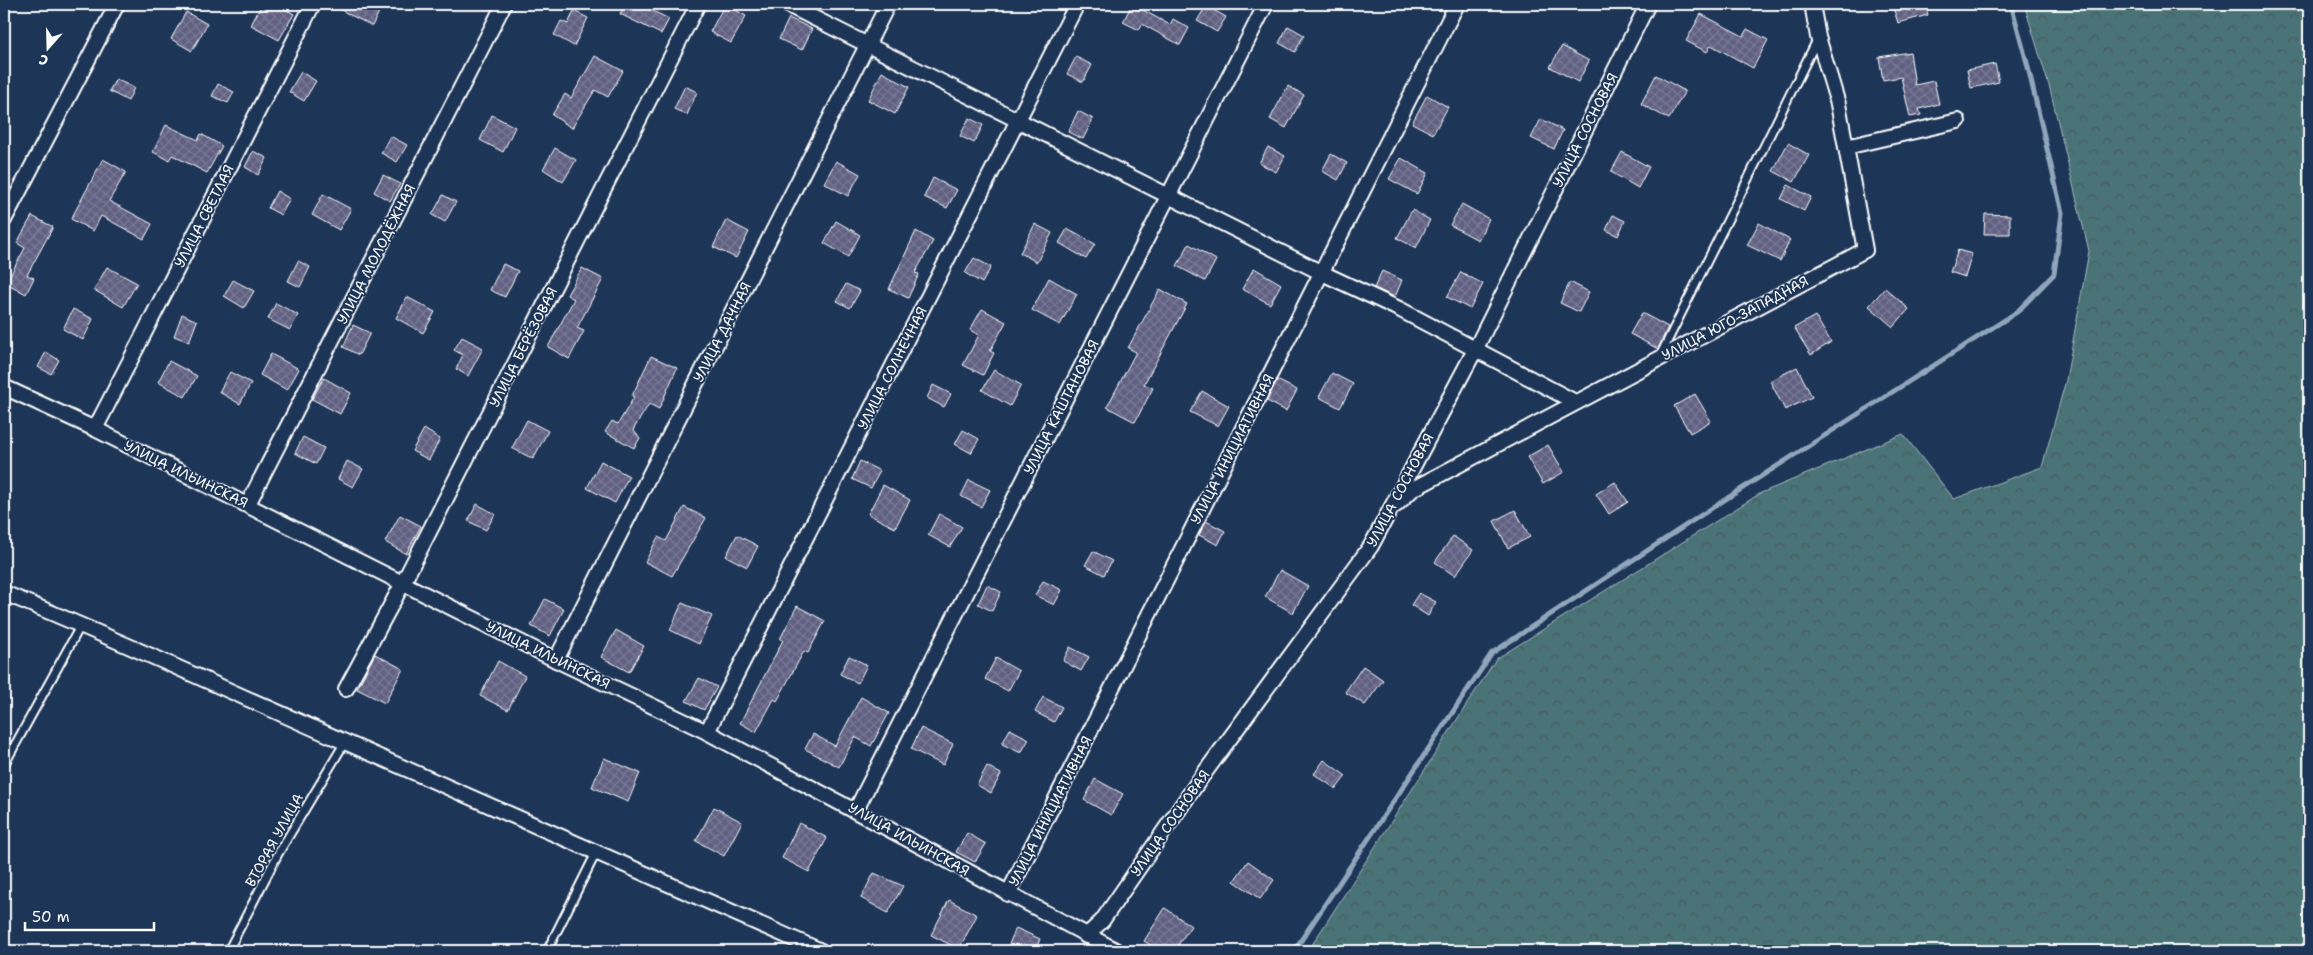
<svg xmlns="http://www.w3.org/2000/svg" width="2313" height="955" font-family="'Shantell Sans',sans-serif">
<defs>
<pattern id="forest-crowns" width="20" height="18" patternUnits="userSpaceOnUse" patternTransform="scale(1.25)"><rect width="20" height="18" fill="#4a7377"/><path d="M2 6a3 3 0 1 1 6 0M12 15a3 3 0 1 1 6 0" fill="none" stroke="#4b5a5b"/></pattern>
<pattern id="building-cross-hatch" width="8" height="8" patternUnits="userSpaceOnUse" patternTransform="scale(1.25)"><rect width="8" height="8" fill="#616082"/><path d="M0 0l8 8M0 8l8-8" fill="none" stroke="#797895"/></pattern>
</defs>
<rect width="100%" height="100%" fill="#1d3557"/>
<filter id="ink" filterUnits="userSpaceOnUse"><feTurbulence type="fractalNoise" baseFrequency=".02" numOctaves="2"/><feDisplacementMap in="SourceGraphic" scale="10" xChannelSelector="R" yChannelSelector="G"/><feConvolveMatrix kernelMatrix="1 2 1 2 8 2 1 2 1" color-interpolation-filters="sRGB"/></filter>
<g filter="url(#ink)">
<!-- forest -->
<polygon fill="url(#forest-crowns)" stroke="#a4b9bb" points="2024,4 2309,4 2309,951 1308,951 1496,659 1761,493 1903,434 1954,499 2042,467 2066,380 2089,251 2050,89"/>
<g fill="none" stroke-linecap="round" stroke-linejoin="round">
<!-- stream -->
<polyline stroke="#91a6bb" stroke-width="5" points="1294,951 1492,653 1715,506 2017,312 2054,274 2062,213 2027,63 2011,4"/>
</g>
<!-- building -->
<g fill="url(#building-cross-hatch)" stroke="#fff">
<polygon points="262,4 276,4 294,14 279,40 251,25"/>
<polygon points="329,4 383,4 372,26"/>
<polygon points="625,4 639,4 669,19 661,34 620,14"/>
<polygon points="725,4 746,16 731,43 710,32"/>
<polygon points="1132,4 1170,25 1173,19 1189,28 1180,45 1142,24 1139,30 1123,22"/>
<polygon points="1892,4 1925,4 1928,15 1898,23"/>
<polygon points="1206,6 1226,17 1217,32 1197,21"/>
<polygon points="574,11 588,18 574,46 554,35 561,21 568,24"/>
<polygon points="186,12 207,24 192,51 171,39"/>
<polygon points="1701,14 1743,36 1747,29 1768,40 1753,68 1711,45 1707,52 1686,41"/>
<polygon points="789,18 812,29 802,50 779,39"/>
<polygon points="1288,26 1304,35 1295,52 1279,43"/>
<polygon points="1562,46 1589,61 1578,82 1550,67"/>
<polygon points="1910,52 1915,85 1934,81 1939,104 1919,109 1921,115 1910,117 1901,77 1883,80 1879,57"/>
<polygon points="595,56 623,71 608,97 595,90 572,128 552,115 565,94 571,98"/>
<polygon points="1076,57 1092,65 1083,82 1067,74"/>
<polygon points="1995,64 1999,82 1971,88 1967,70"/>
<polygon points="301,72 316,81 304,101 289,92"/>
<polygon points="882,72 909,87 895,114 868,100"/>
<polygon points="1656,75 1685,91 1669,119 1641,104"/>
<polygon points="116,79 134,88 128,101 109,91"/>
<polygon points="218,84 234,92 228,103 212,96"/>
<polygon points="685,86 697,92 687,115 674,109"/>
<polygon points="1288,86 1304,95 1286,128 1270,119"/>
<polygon points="1427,95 1448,107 1433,134 1412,123"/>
<polygon points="1078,111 1093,119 1083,139 1068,132"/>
<polygon points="492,115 515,127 503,152 480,140"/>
<polygon points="969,118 983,125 974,143 960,136"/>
<polygon points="1541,119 1563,130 1554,149 1531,138"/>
<polygon points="166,125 198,140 201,134 222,146 207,173 172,155 169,160 153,152"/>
<polygon points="390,136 407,145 397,162 381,153"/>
<polygon points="1788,143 1809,155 1794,182 1773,171"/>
<polygon points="1268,147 1285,156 1276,172 1259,163"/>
<polygon points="555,148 576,160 563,182 543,169"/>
<polygon points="253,151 267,158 258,175 245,167"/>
<polygon points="1622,152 1649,167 1638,188 1611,172"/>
<polygon points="1331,154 1347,163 1338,180 1322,171"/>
<polygon points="1401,158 1428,173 1417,194 1389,179"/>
<polygon points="103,159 126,172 109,201 152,224 144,239 101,216 93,231 71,219"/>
<polygon points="836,161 860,174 848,196 824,183"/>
<polygon points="383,175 400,184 390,201 374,192"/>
<polygon points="933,178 957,190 947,208 924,197"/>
<polygon points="1788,185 1811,197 1804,211 1781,199"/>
<polygon points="277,191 290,199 281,215 268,208"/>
<polygon points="323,194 351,209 339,230 312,215"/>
<polygon points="443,195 456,202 445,222 432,215"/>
<polygon points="1462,204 1489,219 1478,240 1450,225"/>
<polygon points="1412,210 1430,220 1416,248 1397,238"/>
<polygon points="1985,214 2010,215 2010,234 1984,234"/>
<polygon points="1613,215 1625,221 1618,236 1606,230"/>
<polygon points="32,216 53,227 27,275 34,278 26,294 6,283 25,248 17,243"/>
<polygon points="726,220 749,232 736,258 713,247"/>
<polygon points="836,221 860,235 848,257 824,243"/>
<polygon points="1759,223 1790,240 1780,261 1747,245"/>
<polygon points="1035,224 1052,233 1037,262 1020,253"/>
<polygon points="1067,229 1095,244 1086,259 1059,243"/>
<polygon points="916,231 933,241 915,273 919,274 908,298 889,289"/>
<polygon points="1189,244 1216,260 1205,281 1177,266"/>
<polygon points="1958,250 1972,254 1965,277 1950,272"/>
<polygon points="974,258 991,267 982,283 965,273"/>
<polygon points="298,261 310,267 300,287 288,281"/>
<polygon points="503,264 518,271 505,297 490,290"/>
<polygon points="107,267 137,283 123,307 94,290"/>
<polygon points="582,268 603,279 577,328 584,331 569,359 548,347 574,299 567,295"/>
<polygon points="1254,268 1281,284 1270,304 1242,289"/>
<polygon points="1382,271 1402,280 1395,297 1374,288"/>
<polygon points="1461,272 1483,284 1470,309 1447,297"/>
<polygon points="1049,278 1077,294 1060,325 1032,310"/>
<polygon points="233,280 254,291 244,308 224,296"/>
<polygon points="1570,282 1589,292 1579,312 1560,303"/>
<polygon points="846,284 860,291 850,308 837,301"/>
<polygon points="1885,288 1909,309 1893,327 1869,306"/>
<polygon points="1160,289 1187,304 1144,384 1153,388 1135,422 1107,407 1136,352 1128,348"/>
<polygon points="407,297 435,312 423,333 396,318"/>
<polygon points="276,303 298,315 290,330 268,319"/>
<polygon points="73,309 93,319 83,340 63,329"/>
<polygon points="982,309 1006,322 990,351 994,353 983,375 963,365 979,335 970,330"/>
<polygon points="1642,313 1668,327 1658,349 1630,334"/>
<polygon points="182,314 197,321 189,342 174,336"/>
<polygon points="1815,316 1831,342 1811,355 1794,328"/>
<polygon points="353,325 370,333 359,355 343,347"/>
<polygon points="462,337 483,348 468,376 456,369 463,355 454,350"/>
<polygon points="46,352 59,360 51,374 38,367"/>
<polygon points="271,354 299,369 287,390 260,375"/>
<polygon points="651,356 677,368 659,409 649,404 633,430 640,438 634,448 605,432 612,421 618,424 634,397 632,396"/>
<polygon points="169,361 197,376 185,397 158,382"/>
<polygon points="1797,367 1812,397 1785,410 1770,381"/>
<polygon points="994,370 1021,385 1010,406 982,390"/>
<polygon points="230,372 251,383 240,404 219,392"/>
<polygon points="1332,373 1353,384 1340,408 1319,397"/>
<polygon points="324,378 351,393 340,414 312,399"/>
<polygon points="1277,380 1297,390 1286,411 1267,401"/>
<polygon points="933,385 951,394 944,407 927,398"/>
<polygon points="1202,391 1229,406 1218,426 1190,412"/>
<polygon points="1695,394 1711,421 1690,433 1674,406"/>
<polygon points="527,420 548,431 533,459 512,448"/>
<polygon points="424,429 440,439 429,460 412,451"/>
<polygon points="963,430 979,439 971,453 955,444"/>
<polygon points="303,437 324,448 316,464 295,453"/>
<polygon points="1548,445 1564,472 1543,484 1527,457"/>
<polygon points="347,461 363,469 353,487 338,479"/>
<polygon points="601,461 629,476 615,503 587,488"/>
<polygon points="860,461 880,471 871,488 852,479"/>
<polygon points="969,480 990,490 981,507 961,496"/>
<polygon points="1615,482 1628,502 1609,514 1596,494"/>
<polygon points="883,485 910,500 895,528 868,514"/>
<polygon points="477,504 495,514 486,530 468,521"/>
<polygon points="684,507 706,518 672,576 645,562 658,537 666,541"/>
<polygon points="1515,510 1530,537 1508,548 1494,521"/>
<polygon points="939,514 962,527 950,547 928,535"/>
<polygon points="400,515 421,526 406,554 385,542"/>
<polygon points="1206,521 1225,531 1218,545 1199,535"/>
<polygon points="737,535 758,546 747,567 726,556"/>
<polygon points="1453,536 1473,550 1455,576 1435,562"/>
<polygon points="1093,551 1112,561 1104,575 1085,565"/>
<polygon points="1280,570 1308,586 1293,613 1265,597"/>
<polygon points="1043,581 1062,590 1054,605 1035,595"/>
<polygon points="987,585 1001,592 992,611 978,604"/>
<polygon points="1419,593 1436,602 1428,616 1411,605"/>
<polygon points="545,599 564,609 550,636 531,626"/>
<polygon points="682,603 712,616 699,644 670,630"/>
<polygon points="797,606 825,621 808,653 804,651 777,701 774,699 756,732 740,723 783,640 780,639"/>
<polygon points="616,630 644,646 629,672 601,657"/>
<polygon points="1070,647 1089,657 1081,671 1063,661"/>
<polygon points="375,654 403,669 385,703 357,689"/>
<polygon points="849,656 867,665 858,683 840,674"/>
<polygon points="996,658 1019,671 1008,691 985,679"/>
<polygon points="498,661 525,676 508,710 480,696"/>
<polygon points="1363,666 1383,680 1365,705 1345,692"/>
<polygon points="699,678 717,687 704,710 686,701"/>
<polygon points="861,697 889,713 871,746 855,737 839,767 805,749 813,734 835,746"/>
<polygon points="1043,697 1062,707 1054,722 1035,712"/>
<polygon points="921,728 953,744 943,765 911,749"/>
<polygon points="1010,729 1029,739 1021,753 1002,744"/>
<polygon points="604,758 640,773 628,802 592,787"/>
<polygon points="1324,760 1346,776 1336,789 1314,774"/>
<polygon points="987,766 1001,774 991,793 977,785"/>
<polygon points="1095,779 1123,794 1111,815 1084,800"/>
<polygon points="714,807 742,822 724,856 696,841"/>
<polygon points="799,823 827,838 809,872 782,858"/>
<polygon points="967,833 986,844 975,862 956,852"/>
<polygon points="1248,861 1274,880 1260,899 1234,881"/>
<polygon points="874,873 903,886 888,913 861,898"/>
<polygon points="949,900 977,915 959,949 931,935"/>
<polygon points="1165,908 1191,926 1174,951 1160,951 1144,941"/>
<polygon points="1016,928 1040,939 1035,951 1006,951"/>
</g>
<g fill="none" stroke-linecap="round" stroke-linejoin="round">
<!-- lane casing -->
<g stroke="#fff" stroke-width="11">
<g id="lane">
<polyline points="1660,356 1818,38"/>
<polyline points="4,765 81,625"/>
<polyline points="228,951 278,854 345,742"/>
<polyline points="547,951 597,851"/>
</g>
</g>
<!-- street casing -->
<g stroke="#fff" stroke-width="18">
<g id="street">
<polyline points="786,4 1320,272 1399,309 1575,402"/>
<polyline points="1846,147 1958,121"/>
<polyline points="4,220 117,4"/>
<polyline points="4,387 95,429 556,660 707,732 1117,951"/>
<polyline points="95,429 313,4"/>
<polyline points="248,504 504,4"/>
<polyline points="1396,505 1413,489 1865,250 1838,104 1818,37 1812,4"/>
<path d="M4 593C119 640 231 692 345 742 504 811 663 880 821 951"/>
<polyline points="556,660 888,4"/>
<polyline points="346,689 403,583 698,4"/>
<polyline points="707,732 1077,4"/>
<polyline points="856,810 1266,4"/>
<polyline points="1008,894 1457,4"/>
<polyline points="1086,936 1102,921 1200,779 1371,546 1476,348 1648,4"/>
</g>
</g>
<!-- lane -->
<use href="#lane" stroke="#1d3557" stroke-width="7"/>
<!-- street -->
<use href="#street" stroke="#1d3557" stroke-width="14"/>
</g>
</g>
<g text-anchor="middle" stroke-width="4" stroke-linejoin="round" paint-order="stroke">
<!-- street labels -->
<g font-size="14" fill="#fff" stroke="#1d3557">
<text transform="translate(1585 130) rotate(-63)" y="5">УЛИЦА СОСНОВАЯ</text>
<text transform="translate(204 216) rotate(-63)" y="5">УЛИЦА СВЕТЛАЯ</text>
<text transform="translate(376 254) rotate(-63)" y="5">УЛИЦА МОЛОДЁЖНАЯ</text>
<text transform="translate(1735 318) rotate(-28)" y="5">УЛИЦА ЮГО-ЗАПАДНАЯ</text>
<text transform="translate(722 332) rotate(-63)" y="5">УЛИЦА ДАЧНАЯ</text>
<text transform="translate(523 347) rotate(-63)" y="5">УЛИЦА БЕРЁЗОВАЯ</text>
<text transform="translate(892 368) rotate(-63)" y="5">УЛИЦА СОЛНЕЧНАЯ</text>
<text transform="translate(1061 407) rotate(-63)" y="5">УЛИЦА КАШТАНОВАЯ</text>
<text transform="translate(1232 449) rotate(-63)" y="5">УЛИЦА ИНИЦИАТИВНАЯ</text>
<text transform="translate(186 474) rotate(26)" y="5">УЛИЦА ИЛЬИНСКАЯ</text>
<text transform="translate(1400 490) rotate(-62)" y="5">УЛИЦА СОСНОВАЯ</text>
<text transform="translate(548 655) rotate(26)" y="5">УЛИЦА ИЛЬИНСКАЯ</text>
<text transform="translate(1050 811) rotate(-63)" y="5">УЛИЦА ИНИЦИАТИВНАЯ</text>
<text transform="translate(1170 823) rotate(-55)" y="5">УЛИЦА СОСНОВАЯ</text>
<text transform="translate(909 839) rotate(29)" y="5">УЛИЦА ИЛЬИНСКАЯ</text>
<text transform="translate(274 840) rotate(-61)" y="5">ВТОРАЯ УЛИЦА</text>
</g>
</g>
<!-- margin -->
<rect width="2313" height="955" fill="none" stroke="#1d3557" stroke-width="20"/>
<rect x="10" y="10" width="2293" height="935" fill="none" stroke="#fff" stroke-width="2" filter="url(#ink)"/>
<!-- north arrow -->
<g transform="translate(48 48) rotate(200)" stroke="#1d3557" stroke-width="4" paint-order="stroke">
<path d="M0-4L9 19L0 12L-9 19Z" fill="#ffffff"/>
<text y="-8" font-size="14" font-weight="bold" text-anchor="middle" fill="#ffffff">С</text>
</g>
<!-- scale -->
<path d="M25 922v8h129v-8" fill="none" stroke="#ffffff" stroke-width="2.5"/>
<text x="32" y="922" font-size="15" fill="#ffffff" stroke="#1d3557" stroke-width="4" paint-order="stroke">50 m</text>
</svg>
